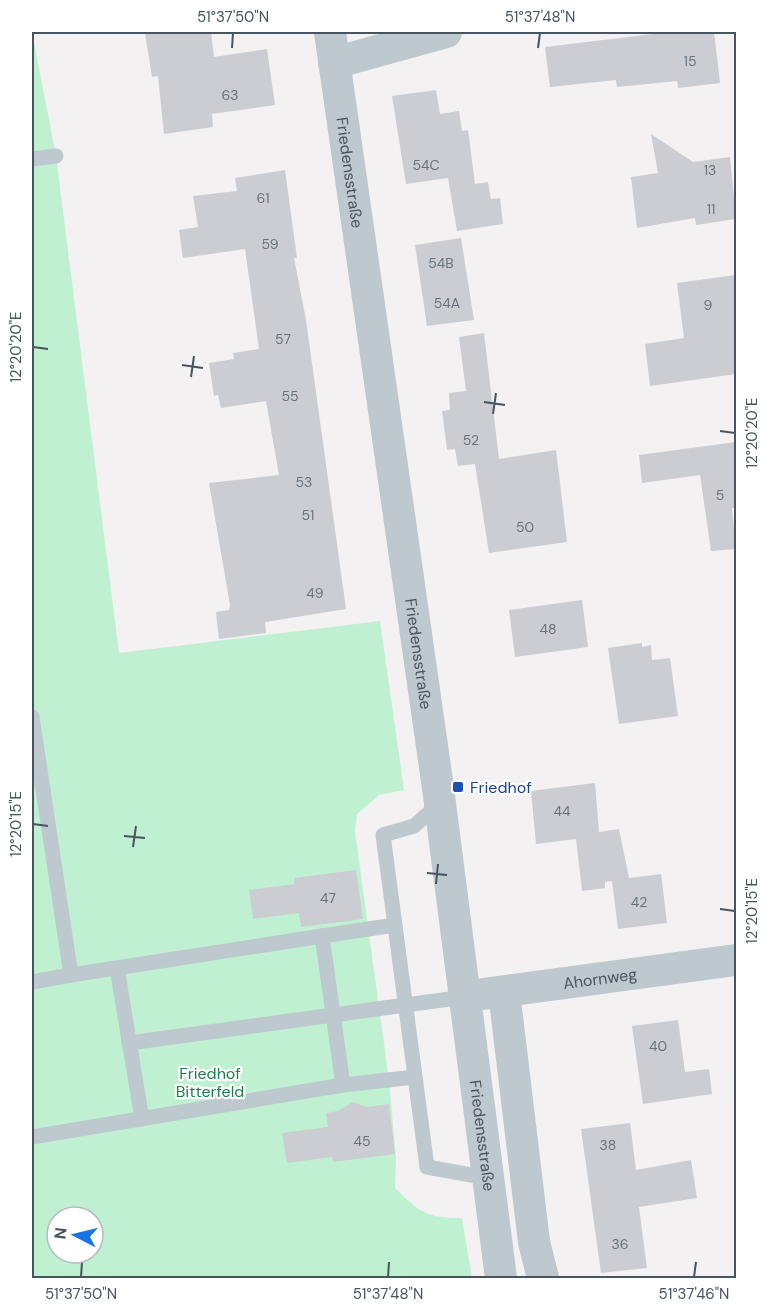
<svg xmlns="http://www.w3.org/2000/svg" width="768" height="1310" font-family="'DM Sans',sans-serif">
<rect width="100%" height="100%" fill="#f3f1f1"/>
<!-- green -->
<path fill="#c0f0d2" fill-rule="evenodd" d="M32 32 56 156 119 653 380 621 404 790 379 795 357 814 355 831 389 1080 396 1158 395 1188C420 1212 425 1218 462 1218L472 1278H32ZM57 1217H93V1253H57Z"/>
<!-- building -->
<g fill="#cbcdd3">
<polygon points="159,32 211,32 214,57 267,49 275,105 212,114 213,127 164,134 158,76 152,77 145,33"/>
<polygon points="670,32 714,32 720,83 678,88 677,81 617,87 616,80 550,87 545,47"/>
<polygon points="436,90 440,114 459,111 462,131 468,130 475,184 488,182 491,199 500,198 503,224 457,231 448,178 406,184 392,96"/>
<polygon points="651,134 693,162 730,157 736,219 696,225 695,218 637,228 631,177 658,173"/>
<polygon points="285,170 297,258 294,258 306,320 346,609 265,622 266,633 219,639 216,612 229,610 230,605 209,483 279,475 266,401 221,408 218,395 214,396 209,363 234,359 233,353 259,349 245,249 183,258 179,230 198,227 193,196 237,191 235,178"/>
<polygon points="461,238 474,320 427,326 415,245"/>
<polygon points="736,275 736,374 650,386 645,344 684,338 677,283"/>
<polygon points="484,333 499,459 556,450 567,542 489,553 475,464 458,466 455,449 447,450 442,411 450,410 449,393 466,391 459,337"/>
<polygon points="736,442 736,508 732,508 736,549 711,551 700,475 642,483 639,455"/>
<polygon points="582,600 588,647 515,657 509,610"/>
<polygon points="642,643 642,647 651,645 652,660 670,658 678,716 619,724 608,648"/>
<polygon points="595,783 599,832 619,829 629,878 661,874 667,923 618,929 612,881 605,882 605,888 582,891 576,839 536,844 531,791"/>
<polygon points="356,870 363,919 301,927 299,913 253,919 249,890 294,884 294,878"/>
<polygon points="678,1020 685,1072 709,1069 712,1094 643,1104 632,1026"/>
<polygon points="353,1102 367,1107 389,1104 395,1154 333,1162 332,1157 287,1163 282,1133 328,1127 326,1113 338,1111"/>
<polygon points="630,1123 636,1170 691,1160 697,1198 639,1207 647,1268 601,1273 581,1129"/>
</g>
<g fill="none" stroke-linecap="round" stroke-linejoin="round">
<!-- service -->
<g stroke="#bec8cf" stroke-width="15">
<polyline points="32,159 56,156"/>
<polyline points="32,717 71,975 322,936 343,1085 32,1137"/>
<polyline points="440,803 414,826 383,835 427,1167 488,1178"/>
<polyline points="322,936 395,925"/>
<polyline points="117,968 142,1119"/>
<polyline points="32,982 71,975"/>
<polyline points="129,1043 464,997"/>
<polyline points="343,1085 415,1077"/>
</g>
<!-- minor -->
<g stroke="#bec8cf" stroke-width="32">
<path id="s1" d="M330 32 438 788 501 1278"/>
<polyline points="334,63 446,32"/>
<polyline points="504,992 534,1242 543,1278"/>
<path id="s2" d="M483 994 736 960"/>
</g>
</g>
<!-- ticks -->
<path fill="none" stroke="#48545e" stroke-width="2" d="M232 48 233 33M538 48 540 33M33 347 48 349M182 365 203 368M191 377 194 356M484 402 505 405M493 414 496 393M720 431 735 433M33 824 48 826M124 836 145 838M133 847 136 826M427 873 447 875M436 884 438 864M720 909 735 911M81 1277 82 1262M388 1277 389 1262M694 1277 696 1262"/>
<!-- markers -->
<rect fill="#1a4fb4" stroke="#fff" stroke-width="2" x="452" y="781" width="12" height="12" rx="3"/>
<g text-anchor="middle" stroke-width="4.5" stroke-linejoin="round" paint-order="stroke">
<!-- number labels -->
<g font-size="14" fill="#69727b">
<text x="690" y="66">15</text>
<text x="230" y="100">63</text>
<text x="426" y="170">54C</text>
<text x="710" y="175">13</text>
<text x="263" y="203">61</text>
<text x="711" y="214">11</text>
<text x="270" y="249">59</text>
<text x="441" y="268">54B</text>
<text x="447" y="308">54A</text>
<text x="708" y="310">9</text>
<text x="283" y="344">57</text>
<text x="290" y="401">55</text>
<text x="471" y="445">52</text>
<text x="304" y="487">53</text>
<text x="720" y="500">5</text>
<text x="308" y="520">51</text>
<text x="525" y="532">50</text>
<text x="315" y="598">49</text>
<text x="548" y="634">48</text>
<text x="562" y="816">44</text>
<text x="328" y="903">47</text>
<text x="639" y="907">42</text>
<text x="658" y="1051">40</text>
<text x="362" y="1146">45</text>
<text x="608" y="1150">38</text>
<text x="620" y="1249">36</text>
</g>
<!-- street labels -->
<g font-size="16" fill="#48545e" stroke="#fff">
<text dy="6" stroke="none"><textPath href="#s1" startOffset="142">Friedensstraße</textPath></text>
<text dy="6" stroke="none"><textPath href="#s1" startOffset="628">Friedensstraße</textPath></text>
<text dy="6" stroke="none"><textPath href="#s2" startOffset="118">Ahornweg</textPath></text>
<text dy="6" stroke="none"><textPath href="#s1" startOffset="1114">Friedensstraße</textPath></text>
</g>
<!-- transit labels -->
<g font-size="16" fill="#164399" stroke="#fff" text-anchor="start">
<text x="470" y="793">Friedhof</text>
</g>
<!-- park labels -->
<g font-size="16" fill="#17814c" stroke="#fff">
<text x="210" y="1079">Friedhof<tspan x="210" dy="18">Bitterfeld</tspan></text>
</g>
</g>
<!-- border -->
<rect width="768" height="1310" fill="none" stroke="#ffffff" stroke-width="66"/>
<!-- north arrow -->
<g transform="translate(75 1235) rotate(277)"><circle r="28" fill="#ffffff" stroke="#b6bbbf" stroke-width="1.5"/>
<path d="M0-4.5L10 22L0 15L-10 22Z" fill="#1973e5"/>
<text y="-9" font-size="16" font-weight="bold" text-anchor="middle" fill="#48545e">N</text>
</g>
<rect x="33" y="33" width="702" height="1244" fill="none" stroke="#48545e" stroke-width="2"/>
<g font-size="15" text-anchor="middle" fill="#48545e">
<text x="233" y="22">51°37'50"N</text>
<text x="540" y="22">51°37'48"N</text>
<text transform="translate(16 347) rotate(-90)" y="5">12°20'20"E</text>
<text transform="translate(752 433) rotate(-90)" y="5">12°20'20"E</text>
<text transform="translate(16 824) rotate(-90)" y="5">12°20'15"E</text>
<text transform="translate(752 911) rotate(-90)" y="5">12°20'15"E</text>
<text x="81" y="1299">51°37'50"N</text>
<text x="388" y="1299">51°37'48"N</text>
<text x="694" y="1299">51°37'46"N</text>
</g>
</svg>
